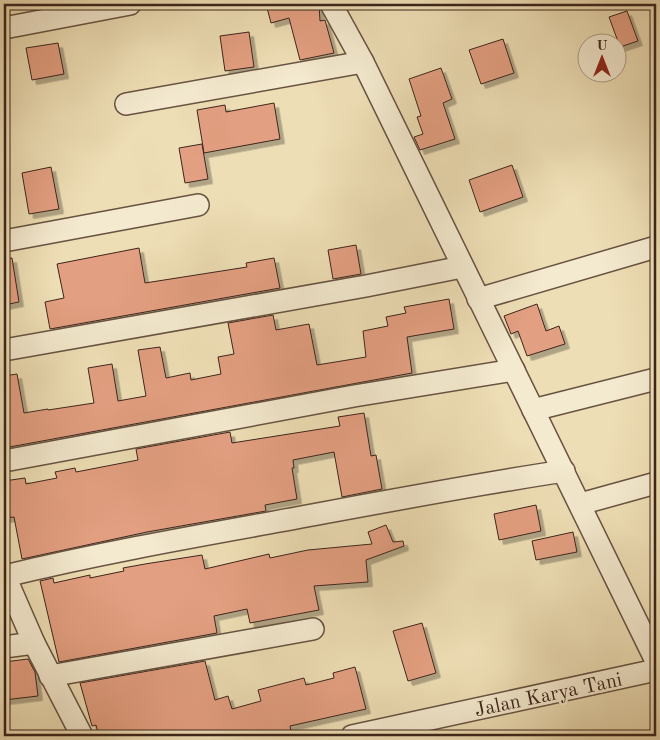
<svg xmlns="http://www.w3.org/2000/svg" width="660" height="740" font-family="'Old Standard TT',serif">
<defs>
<filter id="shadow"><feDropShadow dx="4.5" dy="4.5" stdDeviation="0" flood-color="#0004"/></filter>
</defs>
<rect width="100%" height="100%" fill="#eedeb5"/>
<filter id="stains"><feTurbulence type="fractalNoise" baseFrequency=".004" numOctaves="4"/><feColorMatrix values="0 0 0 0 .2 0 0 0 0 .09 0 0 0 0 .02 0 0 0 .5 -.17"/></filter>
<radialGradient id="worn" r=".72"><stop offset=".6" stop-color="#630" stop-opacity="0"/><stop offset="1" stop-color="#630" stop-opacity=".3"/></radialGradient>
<!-- building -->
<g fill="#e39f81" stroke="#3c251c" filter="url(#shadow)">
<polygon points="266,4 319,4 320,21 325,20 334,53 300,60 289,18 271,23"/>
<polygon points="627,11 638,41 620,47 609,17"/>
<polygon points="249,32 254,67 225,71 220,36"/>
<polygon points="503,39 514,73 481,84 469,50"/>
<polygon points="58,43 64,74 32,80 26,48"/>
<polygon points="441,68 452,99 443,103 455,139 420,150 414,137 423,134 417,117 421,116 409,79"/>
<polygon points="274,103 280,139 204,153 197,110 225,105 226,112"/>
<polygon points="202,144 208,179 185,183 179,148"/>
<polygon points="512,165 523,197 480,212 469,180"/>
<polygon points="51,167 59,209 29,214 22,173"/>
<polygon points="356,245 361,274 333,279 328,250"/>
<polygon points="139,248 145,283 247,267 246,263 274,258 280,288 50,329 45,302 64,298 57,264"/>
<polygon points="12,258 19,302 4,305 4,259"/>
<polygon points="449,299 454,329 407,337 412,373 4,448 4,376 17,374 24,413 48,409 48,410 94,403 88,368 112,364 118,401 146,396 138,350 160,347 166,378 190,373 191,380 221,374 218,357 234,354 228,323 273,315 276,330 309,324 317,365 366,357 363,331 388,326 386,317 406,313 404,307"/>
<polygon points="537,304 546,331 559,326 565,344 527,356 518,331 511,334 504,316"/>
<polygon points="364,413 371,456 376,455 382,489 342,497 334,452 293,460 294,468 292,468 297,499 265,505 266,511 147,532 22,559 14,517 4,518 4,481 25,478 26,484 57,478 55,472 75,468 76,472 138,460 136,449 230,432 232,443 340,426 338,417"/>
<polygon points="536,505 541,531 499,540 494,514"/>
<polygon points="386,525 393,542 403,541 404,546 366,560 368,582 314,586 319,610 250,623 247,609 214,616 217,633 59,662 40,581 53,578 54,583 90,575 90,578 124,571 123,568 145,564 202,555 205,569 269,554 270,558 308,550 372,544 368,532"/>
<polygon points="573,532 577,552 536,560 532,541"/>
<polygon points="422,623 436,673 408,681 393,631"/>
<polygon points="28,659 35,672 38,696 4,700 4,662"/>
<polygon points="205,661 215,700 228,696 232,709 261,701 258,690 304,678 306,685 334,678 333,673 355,667 366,709 290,726 292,736 243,736 242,732 225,736 99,736 96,725 92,726 80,683"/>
</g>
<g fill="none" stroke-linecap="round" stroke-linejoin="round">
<!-- minor casing -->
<g stroke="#685342" stroke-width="24">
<g id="minor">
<polyline points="331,4 363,62 656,661"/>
<polyline points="4,28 130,4"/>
<polyline points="126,104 363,62"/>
<polyline points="4,241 198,205"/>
<polyline points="478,299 656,247"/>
<polyline points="4,350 366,286 462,267"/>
<polyline points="533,410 656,379"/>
<polyline points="4,461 354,396 514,370"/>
<polyline points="580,504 656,483"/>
<polyline points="4,574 34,643"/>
<path d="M5 576C92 555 180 539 269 523 367 505 465 486 564 471"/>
<polyline points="4,647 34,643 82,736"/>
<polyline points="50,676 313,629"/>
<polyline points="352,736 656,670"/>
</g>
</g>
<!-- minor -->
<use href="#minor" stroke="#f4eacf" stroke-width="21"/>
</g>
<g text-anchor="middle" stroke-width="5" stroke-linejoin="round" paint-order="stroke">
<!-- street labels -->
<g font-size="20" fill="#3c251c" stroke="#f4eacf">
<text transform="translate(548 694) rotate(-12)" y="7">Jalan Karya Tani</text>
</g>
</g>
<!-- margin -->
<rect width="660" height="740" fill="none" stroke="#eedeb5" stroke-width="20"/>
<rect x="5" y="5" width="650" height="730" fill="none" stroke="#3c251c" stroke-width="2.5"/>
<rect x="10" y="10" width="640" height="720" fill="none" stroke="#3c251c"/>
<!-- north arrow -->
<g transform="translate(602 58)"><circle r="24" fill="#f4eacf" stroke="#aa9b87"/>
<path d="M0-4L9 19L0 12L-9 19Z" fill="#8f2418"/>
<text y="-8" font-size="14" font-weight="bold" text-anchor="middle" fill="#3c251c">U</text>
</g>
<rect width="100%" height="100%" filter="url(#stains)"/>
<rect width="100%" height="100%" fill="url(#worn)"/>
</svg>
